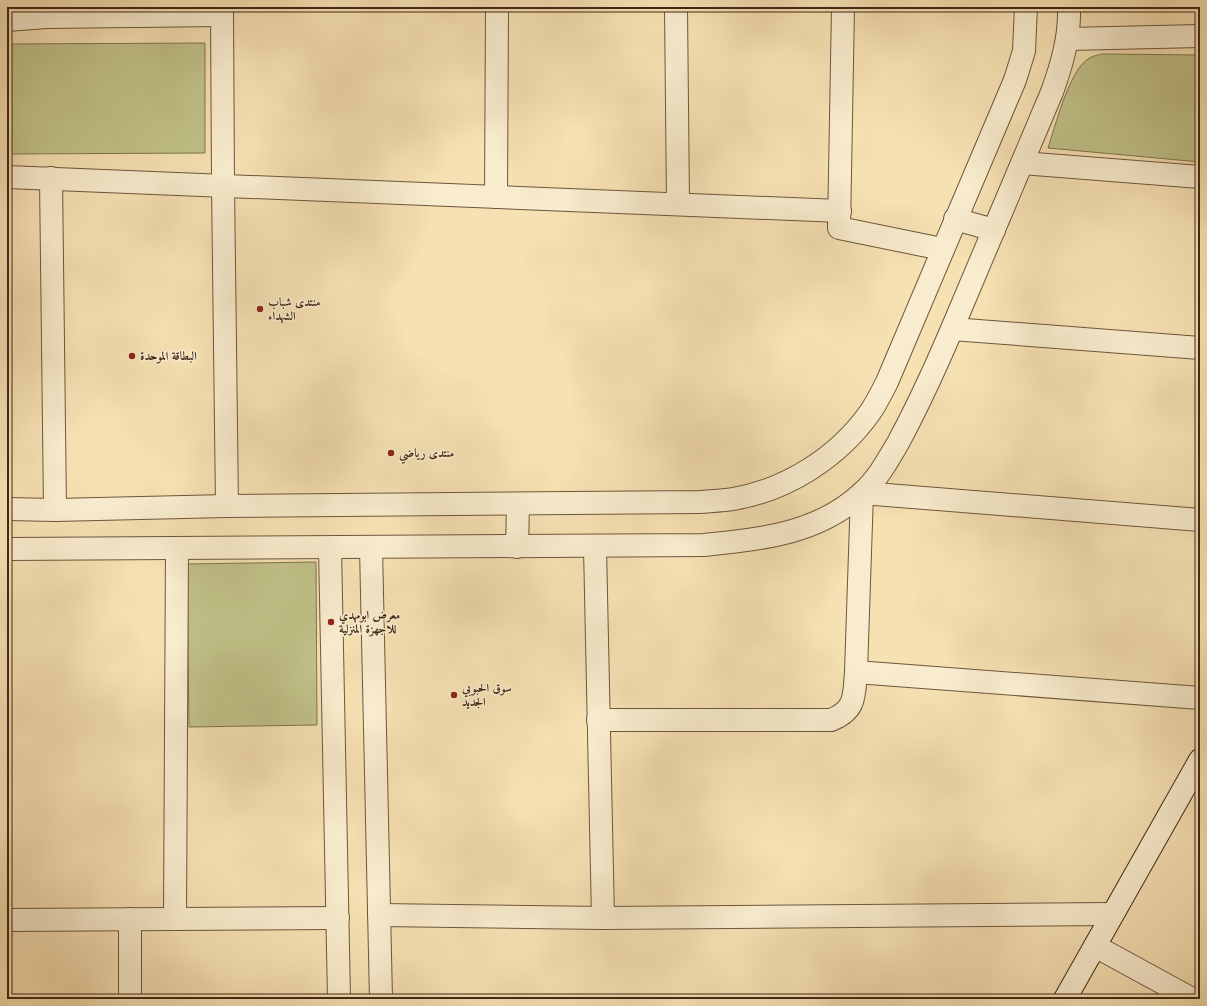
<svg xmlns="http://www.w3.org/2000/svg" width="1207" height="1006" font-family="'Old Standard TT',Amiri,serif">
<rect width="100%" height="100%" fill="#f6e1b3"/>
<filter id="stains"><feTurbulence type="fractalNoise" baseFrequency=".005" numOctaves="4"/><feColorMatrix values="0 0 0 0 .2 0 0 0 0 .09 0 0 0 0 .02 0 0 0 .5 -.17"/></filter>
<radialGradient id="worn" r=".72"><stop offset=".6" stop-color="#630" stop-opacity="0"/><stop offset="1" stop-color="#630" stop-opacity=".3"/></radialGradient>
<!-- green -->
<g fill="#c1c289" stroke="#80744f">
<polygon points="205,43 205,153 7,154 7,44"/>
<path d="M1102 54 1200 55V162L1048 148C1055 127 1069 71 1088 59 1092 56 1098 55 1102 54Z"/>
<polygon points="316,562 317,725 189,727 187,564"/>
</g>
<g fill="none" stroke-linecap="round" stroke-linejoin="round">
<!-- street casing -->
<g stroke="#6e563c" stroke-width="24">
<g id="street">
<polyline points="222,7 223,185 227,506"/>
<polyline points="676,7 678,204"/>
<polyline points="843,7 839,228 942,249"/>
<polyline points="7,20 46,17 222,15"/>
<polyline points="1068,39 1200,36"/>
<polyline points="1022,163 1200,177"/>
<polyline points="7,177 840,211"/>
<polyline points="51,178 55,510"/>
<polyline points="496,197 497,7"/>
<polyline points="955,219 994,230"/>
<polyline points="952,329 1200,348"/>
<path d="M7 509 55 510 227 506 699 502C710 501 722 501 733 499 787 490 839 457 871 411 877 402 882 392 887 382L1015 80 1024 51 1026 7"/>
<polyline points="517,547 518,505"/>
<polyline points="595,547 603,918"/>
<polyline points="330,548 339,999"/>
<polyline points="371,548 381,999"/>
<path d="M7 549 704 545C761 539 818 534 862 493 877 480 888 460 898 443 920 402 939 360 957 317 989 242 1020 167 1052 92 1062 64 1070 37 1069 7"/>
<polyline points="856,672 1200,698"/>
<path d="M598 720H831C856 710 854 696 856 672L862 493 1200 520"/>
<polyline points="379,915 603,918 1112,914"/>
<polyline points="175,918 177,548"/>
<polyline points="130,919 130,999"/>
<polyline points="7,920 338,918"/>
<polyline points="1095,946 1192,999"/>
</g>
</g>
<!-- secondary casing -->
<g stroke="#402715" stroke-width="24">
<polyline id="secondary" points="1065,999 1200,760"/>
</g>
<!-- street -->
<use href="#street" stroke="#f9ecce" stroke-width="22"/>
<!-- secondary -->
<use href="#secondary" stroke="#f9ecce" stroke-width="22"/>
</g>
<!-- markers -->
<g fill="#8f2418" stroke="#f9ecce" stroke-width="1.5">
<circle cx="260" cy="309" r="4"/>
<circle cx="132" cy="356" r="4"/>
<circle cx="391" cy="453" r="4"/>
<circle cx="331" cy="622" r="4"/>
<circle cx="454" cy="695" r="4"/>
</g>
<g text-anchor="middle" stroke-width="3" stroke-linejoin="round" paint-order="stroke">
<!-- poi labels -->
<g font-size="12" font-weight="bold" fill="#402715" stroke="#f9ecce" text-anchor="start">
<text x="268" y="306">منتدى شباب<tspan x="268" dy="14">الشهداء</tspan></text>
<text x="140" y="360">البطاقة الموحدة</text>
<text x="399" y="457">منتدى رياضي</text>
<text x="339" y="619">معرض ابومهدي<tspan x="339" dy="14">للاجهزة المنزلية</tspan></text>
<text x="462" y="692">سوق الحبوبي<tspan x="462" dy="14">الجديد</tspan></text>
</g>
</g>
<!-- margin -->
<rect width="1207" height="1006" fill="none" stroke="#f6e1b3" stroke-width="24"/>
<rect x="8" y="8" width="1191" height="990" fill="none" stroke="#402715" stroke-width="2"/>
<rect x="12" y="12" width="1183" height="982" fill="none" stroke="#402715"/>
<rect width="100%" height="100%" filter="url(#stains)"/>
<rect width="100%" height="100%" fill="url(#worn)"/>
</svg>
